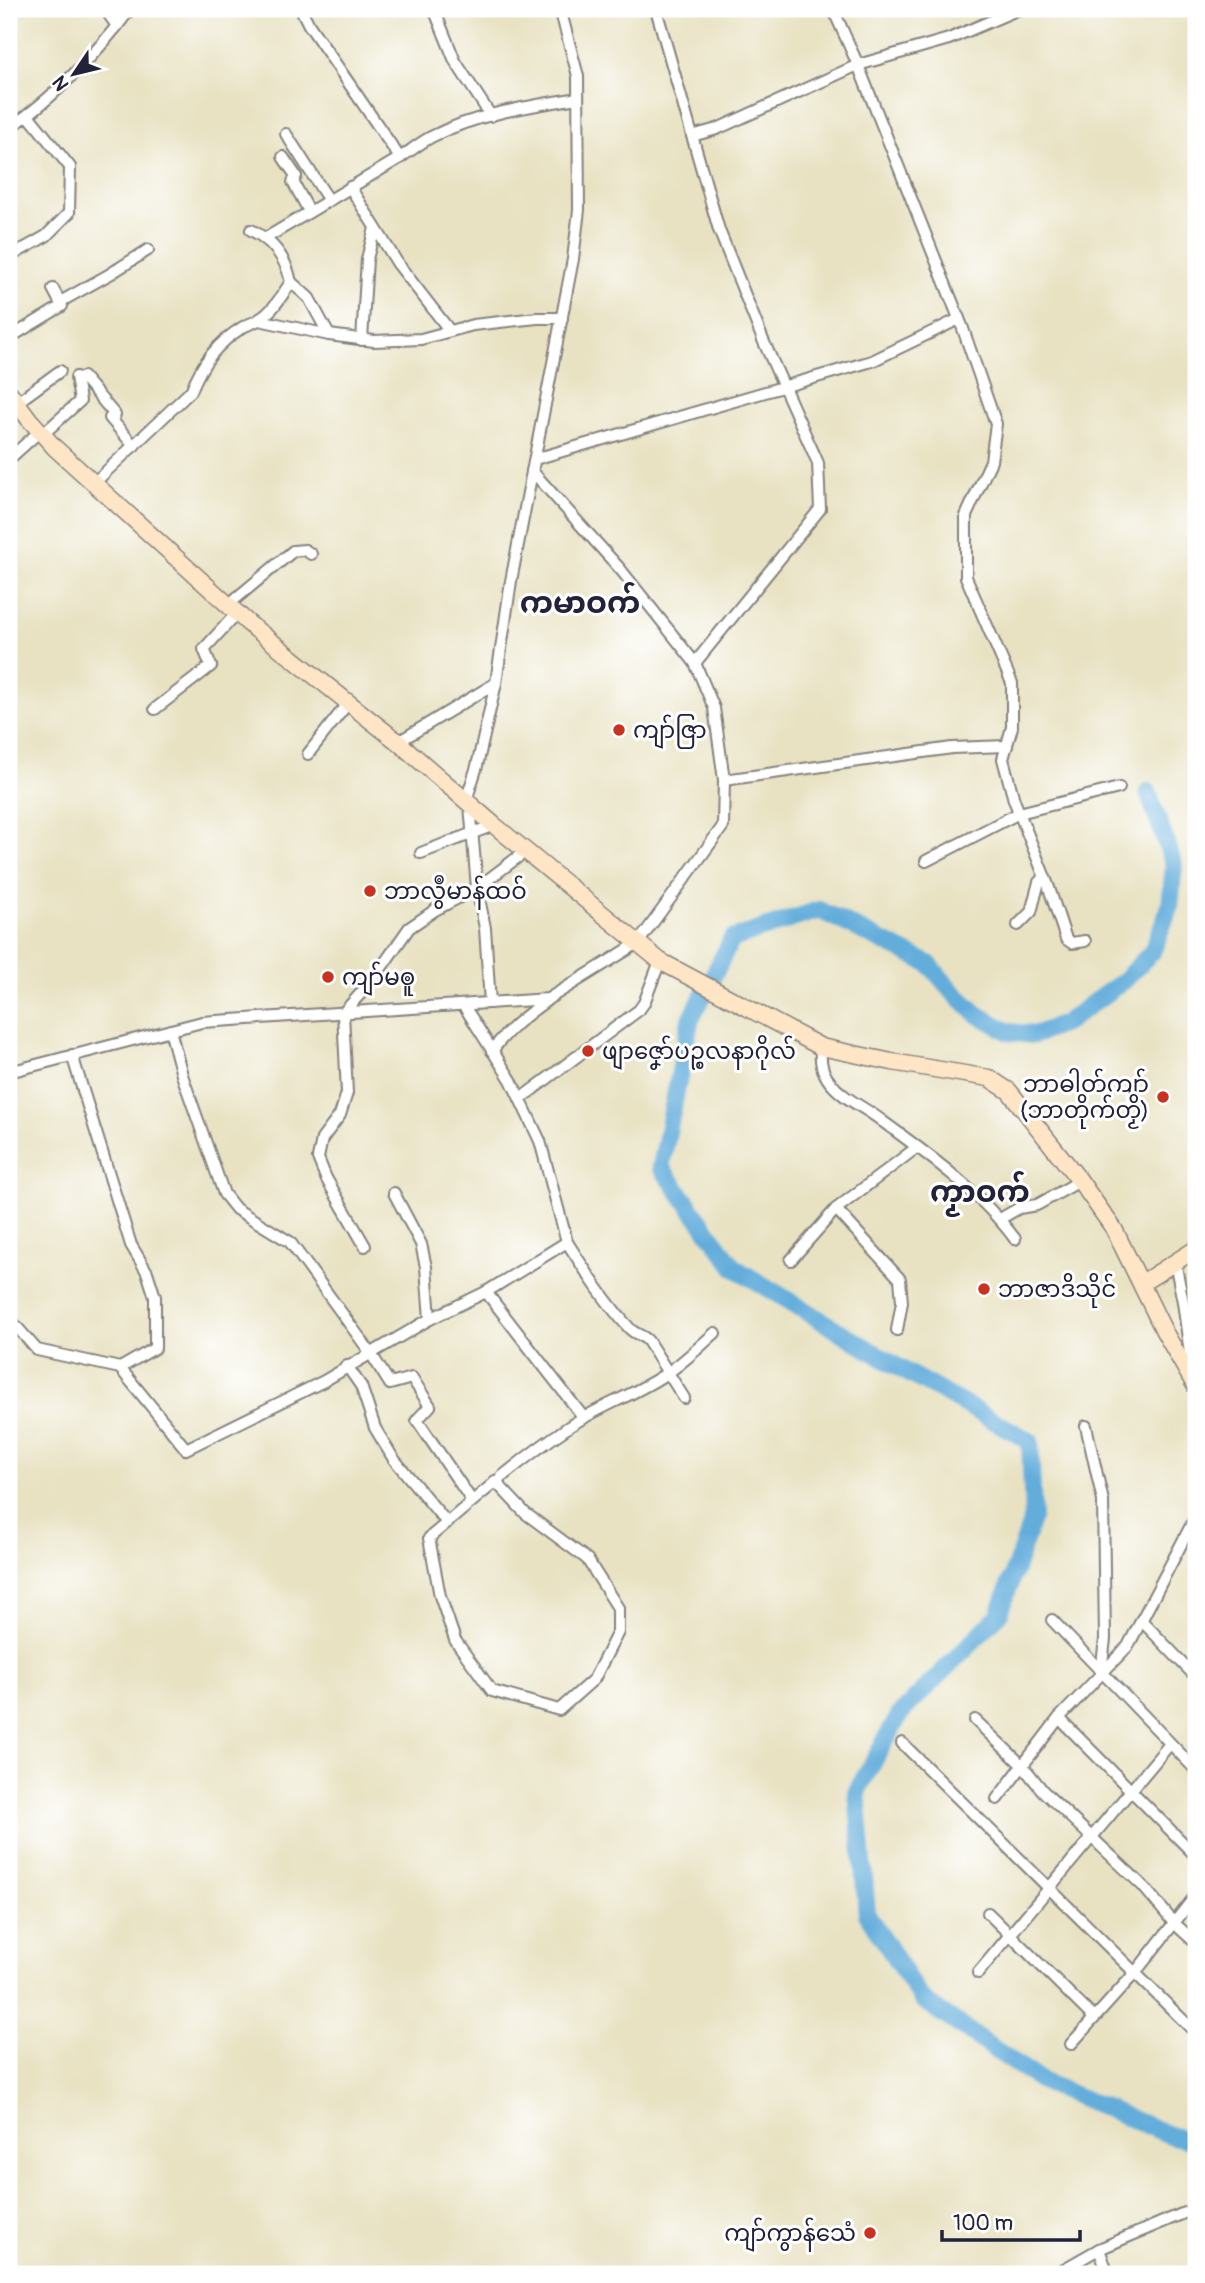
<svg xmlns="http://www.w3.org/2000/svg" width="1205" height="2283" font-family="Pangolin,'Noto Sans Myanmar',sans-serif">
<rect width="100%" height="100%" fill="#fff"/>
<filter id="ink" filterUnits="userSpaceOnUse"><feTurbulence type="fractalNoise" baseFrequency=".0143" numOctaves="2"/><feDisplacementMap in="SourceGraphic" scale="14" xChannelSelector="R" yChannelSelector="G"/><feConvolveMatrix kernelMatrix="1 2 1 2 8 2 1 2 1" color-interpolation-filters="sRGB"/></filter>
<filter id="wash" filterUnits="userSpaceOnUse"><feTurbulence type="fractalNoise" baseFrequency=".00686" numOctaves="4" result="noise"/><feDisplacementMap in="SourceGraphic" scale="28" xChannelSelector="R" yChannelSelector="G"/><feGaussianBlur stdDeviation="1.57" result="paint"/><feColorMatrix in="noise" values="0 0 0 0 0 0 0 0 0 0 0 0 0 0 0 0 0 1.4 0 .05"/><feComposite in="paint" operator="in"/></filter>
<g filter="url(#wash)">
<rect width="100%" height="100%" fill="#e8e2c2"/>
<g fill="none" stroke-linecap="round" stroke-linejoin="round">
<!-- river -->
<polyline stroke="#63addb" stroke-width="18" points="1148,792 1174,865 1170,906 1152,952 1123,981 1064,1024 1034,1035 1009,1032 977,1014 951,990 929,964 819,910 732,939 690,1021 661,1167 735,1268 906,1372 1030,1441 1033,1517 999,1615 900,1714 857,1791 867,1914 921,1999 1041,2081 1172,2136 1196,2141"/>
</g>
</g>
<g filter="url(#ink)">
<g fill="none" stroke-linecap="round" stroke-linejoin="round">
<!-- street casing -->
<g stroke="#85827e" stroke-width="14">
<g id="street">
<polyline points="105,9 117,26"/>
<polyline points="434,9 455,61 491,116"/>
<polyline points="656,9 719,230 763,340 818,463 820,509 695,663"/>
<polyline points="833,9 858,65 962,326 996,424 991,461 966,516 966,577 1012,683 1012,727 1003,759 1014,800 1048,885 1066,939 1072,943 1085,941"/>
<path d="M9 128C51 101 100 50 130 9"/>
<polyline points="286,134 328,199"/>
<polyline points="692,136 717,129 858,65 949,39 1019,9"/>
<polyline points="283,157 296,176 293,182 309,211"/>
<path d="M400 158C410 151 420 143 431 137 476 114 530 106 578 98"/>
<polyline points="350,187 398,264 450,331"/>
<polyline points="266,238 400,158 309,25 301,9"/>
<polyline points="9,257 46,236 69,213 70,167 28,115"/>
<polyline points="60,302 110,274 148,250"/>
<polyline points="259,320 329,335 309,298 291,282"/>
<polyline points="329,335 374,341 421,339 473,325 537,318 562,318"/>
<polyline points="9,338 62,306 53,289"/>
<polyline points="362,340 367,259 375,228"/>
<polyline points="83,377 115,415 110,418 134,446"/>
<polyline points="16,403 60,371"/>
<polyline points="43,434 80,401 76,377"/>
<polyline points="9,459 40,431"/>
<polyline points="535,459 872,361 959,319"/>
<path d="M94 483 191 391C202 363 217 343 243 327 248 324 254 323 258 320 273 312 282 295 291 282 286 258 273 241 251 230"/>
<polyline points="228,605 293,551 305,550 311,554"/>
<polyline points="155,709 211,666 204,649 237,613"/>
<polyline points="398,742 496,683"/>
<polyline points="308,754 348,703"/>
<polyline points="724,780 952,748 1007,746"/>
<polyline points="466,801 477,766 496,683 511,581 573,259 579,210 578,76 560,9"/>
<polyline points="470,805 477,888 485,928 490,1003"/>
<polyline points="421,853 494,825"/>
<polyline points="926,861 1019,813 1119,788"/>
<polyline points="1018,925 1031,912 1039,882 1045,879"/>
<polyline points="464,1006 511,1080 540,1141 567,1242 486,1292 584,1418"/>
<polyline points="170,1030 182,1075 224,1194 236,1209 290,1242 370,1352 390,1384 412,1378 430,1406 417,1420 472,1501"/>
<path d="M821 1047C820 1060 821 1071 830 1082 843 1099 866 1108 882 1121 929 1155 981 1193 1015 1239"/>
<path d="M492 1051C507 1030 525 1016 546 1001"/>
<polyline points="72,1055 131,1245 147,1272 155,1297 155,1348 120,1368 186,1449 324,1381 430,1319 486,1292"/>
<polyline points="9,1072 202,1022 548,999 638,943 723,826 724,780 714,708 695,663 621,570 532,471"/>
<polyline points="520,1099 639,1010 644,1003 660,961"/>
<polyline points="394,1193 421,1244 426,1267 430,1319"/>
<polyline points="836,1209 900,1279 902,1302 897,1330"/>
<polyline points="1000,1219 1019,1208 1037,1205 1080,1181"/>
<path d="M567 1242C586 1272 606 1303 630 1329 636 1335 643 1335 648 1341L684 1398"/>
<polyline points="365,1246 326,1178 318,1158 322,1139 340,1115 347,1093 343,1013 372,981 409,928 435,910 477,888 526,851"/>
<polyline points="791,1260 836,1209 916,1148"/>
<polyline points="1175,1262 1183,1302 1193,1376"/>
<polyline points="9,1318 37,1350 120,1368"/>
<polyline points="347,1366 361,1386 375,1428 393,1458 443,1518"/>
<polyline points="1086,1426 1103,1501 1105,1639 1101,1672"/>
<path d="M495 1481 525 1513 587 1559 618 1608V1632L594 1679 559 1710 492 1691 455 1640 440 1596 429 1538C474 1500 518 1461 567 1428 599 1406 638 1394 670 1371 686 1360 700 1346 715 1333"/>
<polyline points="1196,1516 1128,1646 1059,1718 1196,1856"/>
<polyline points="1052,1620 1196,1770"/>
<polyline points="1141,1620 1196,1677"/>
<polyline points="975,1720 1022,1765 1043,1791 1143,1886 1174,1923 1196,1943"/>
<polyline points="902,1743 1196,2033"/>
<polyline points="997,1799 1059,1718"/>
<polyline points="988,1913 1094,2018"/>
<polyline points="978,1973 1169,1745"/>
<polyline points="1071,2044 1135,1973 1196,1895"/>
<polyline points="1099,2249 1108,2274"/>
<polyline points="1055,2274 1099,2249 1196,2208"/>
</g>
</g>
<!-- secondary casing -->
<g stroke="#85827e" stroke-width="19">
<g id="secondary">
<polyline points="9,392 29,419 55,448 248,623 398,742 494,825 660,961 821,1047 892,1062 989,1078 1009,1091 1080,1181 1114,1229 1164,1331 1196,1387"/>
<polyline points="1142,1283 1196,1249"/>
</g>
</g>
<!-- street -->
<use href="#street" stroke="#fff" stroke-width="10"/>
<!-- secondary -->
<use href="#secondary" stroke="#fee5c5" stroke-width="16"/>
</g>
</g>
<!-- markers -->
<g fill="#c8321e" stroke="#fff" stroke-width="2.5">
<circle cx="619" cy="730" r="7"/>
<circle cx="370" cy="891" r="7"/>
<circle cx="328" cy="977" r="7"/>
<circle cx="588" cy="1051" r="7"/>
<circle cx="1163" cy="1097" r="7"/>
<circle cx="984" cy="1289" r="7"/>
<circle cx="870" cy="2233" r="7"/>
</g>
<g text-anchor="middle" stroke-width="6" stroke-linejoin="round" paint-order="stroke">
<!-- poi labels -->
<g font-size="23" fill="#22223b" stroke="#fff" text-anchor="start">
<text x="633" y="738">ကျာ်ဇြာ</text>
<text x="384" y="899">ဘာလွဳမာန်ထဝ်</text>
<text x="342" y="985">ကျာ်မၜူ</text>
<text x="602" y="1059">ဖျာဇၞော်ပဉ္စလနာဂိုလ်</text>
<text x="1149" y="1092" text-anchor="end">ဘာဓါတ်ကျာ်<tspan x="1149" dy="26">(ဘာတိုက်တၟိ)</tspan></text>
<text x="998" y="1297">ဘာဇာဒိသိုင်</text>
<text x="856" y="2241" text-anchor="end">ကျာ်ကွာန်သေံ</text>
</g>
<!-- district labels -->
<g font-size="30" font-weight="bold" fill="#22223b" stroke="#fff">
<text x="580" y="613">ကမာဝက်</text>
<text x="980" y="1202">ကၟာဝက်</text>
</g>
</g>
<!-- margin -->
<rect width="1205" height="2283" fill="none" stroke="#fff" stroke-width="35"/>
<!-- north arrow -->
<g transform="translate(74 74) rotate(235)" stroke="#ffffff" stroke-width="5" paint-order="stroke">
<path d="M0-5L12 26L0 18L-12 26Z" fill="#22223b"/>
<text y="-10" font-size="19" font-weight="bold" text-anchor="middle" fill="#22223b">N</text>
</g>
<!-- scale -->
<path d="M942 2230v10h138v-10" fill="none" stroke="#22223b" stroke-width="3.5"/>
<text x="953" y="2230" font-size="21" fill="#22223b" stroke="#ffffff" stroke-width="5" paint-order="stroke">100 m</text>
</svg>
